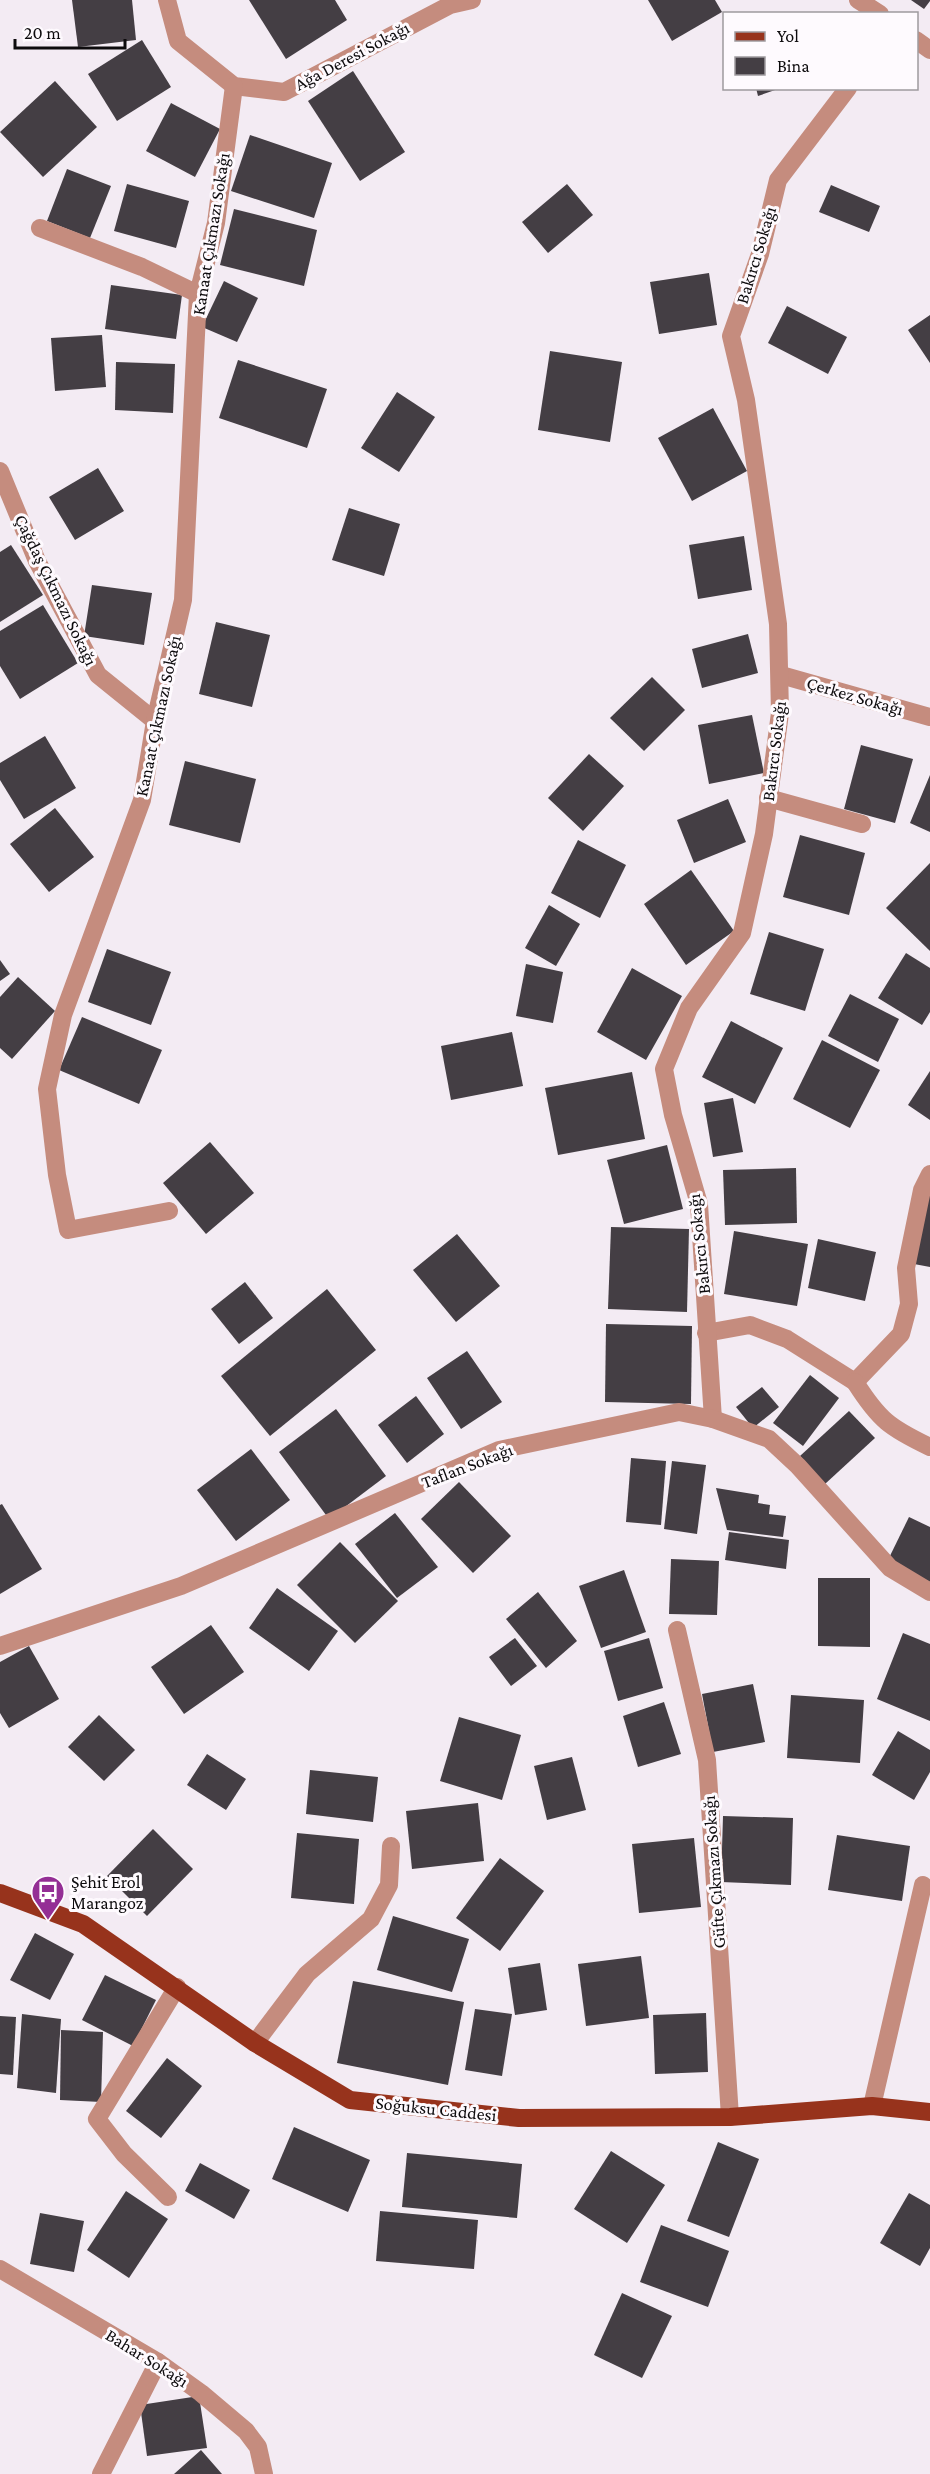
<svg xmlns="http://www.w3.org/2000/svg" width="930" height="2474" font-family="'Crimson Pro',serif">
<rect width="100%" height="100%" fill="#f3ebf3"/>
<!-- building -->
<g fill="#443e44">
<polygon points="72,0 132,0 136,40 78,47"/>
<polygon points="249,0 335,0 347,20 286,59"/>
<polygon points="648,0 715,0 722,12 672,41"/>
<polygon points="911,0 930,0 930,1 924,9"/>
<polygon points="142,40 171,87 117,121 88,74"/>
<polygon points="353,71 405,152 360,181 308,101"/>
<polygon points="55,81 97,127 43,177 0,132"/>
<polygon points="756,88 778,88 778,89 758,96"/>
<polygon points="171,103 220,129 195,177 146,151"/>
<polygon points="250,135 332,163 314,218 231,191"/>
<polygon points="67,169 111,186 90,238 47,221"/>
<polygon points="127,184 189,201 176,248 114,231"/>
<polygon points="567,184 593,215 548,253 522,222"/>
<polygon points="831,185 880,206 869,232 819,212"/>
<polygon points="234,209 317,230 304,286 220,265"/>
<polygon points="709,273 717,325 659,334 650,282"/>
<polygon points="224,281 258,298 237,342 202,327"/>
<polygon points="111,285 182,295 176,339 105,329"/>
<polygon points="787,306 847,337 828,374 768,343"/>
<polygon points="930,315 930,363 908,330"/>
<polygon points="102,335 106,387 55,391 51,338"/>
<polygon points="550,351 622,362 610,442 538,430"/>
<polygon points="238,360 327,389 307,448 219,418"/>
<polygon points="116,362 175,364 173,413 115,410"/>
<polygon points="397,392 435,417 399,472 361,448"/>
<polygon points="713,408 747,471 692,501 658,438"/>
<polygon points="98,468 124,511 75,540 49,497"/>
<polygon points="349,508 400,524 384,576 332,560"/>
<polygon points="744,536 752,590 698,599 689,545"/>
<polygon points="11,545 43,595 0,622 0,552"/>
<polygon points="92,585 152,593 144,645 84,636"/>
<polygon points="43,605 78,663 20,699 0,666 0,631"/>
<polygon points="216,622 270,635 252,707 199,694"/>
<polygon points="748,634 758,673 702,688 692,649"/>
<polygon points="652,677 685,710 644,751 610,718"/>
<polygon points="752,715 764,773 709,784 698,725"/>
<polygon points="45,736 76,788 24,819 0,780 0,763"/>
<polygon points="861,745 913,759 895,823 844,809"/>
<polygon points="589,754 624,786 583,831 548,798"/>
<polygon points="185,761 256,779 240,843 169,825"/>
<polygon points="930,775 930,832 910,823"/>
<polygon points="728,799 746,842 694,863 677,820"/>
<polygon points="55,808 94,857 49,892 10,844"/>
<polygon points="800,835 865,853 849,915 783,897"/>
<polygon points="578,840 626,865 600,918 551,893"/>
<polygon points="930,863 930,951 886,908"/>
<polygon points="691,870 734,931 686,965 644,904"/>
<polygon points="549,905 580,924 556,966 525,948"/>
<polygon points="769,932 824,949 805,1011 750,994"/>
<polygon points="107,949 171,972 151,1025 88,1002"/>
<polygon points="906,953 930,968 930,1012 922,1025 878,998"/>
<polygon points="0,960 10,974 0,981"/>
<polygon points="526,964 563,972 553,1023 516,1016"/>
<polygon points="632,968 682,996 646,1060 597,1032"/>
<polygon points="18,977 55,1011 12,1059 0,1048 0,997"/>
<polygon points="850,994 899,1019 878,1062 828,1036"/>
<polygon points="82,1017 162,1050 139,1104 59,1070"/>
<polygon points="731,1021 783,1048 755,1104 702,1077"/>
<polygon points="512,1032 523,1086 451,1100 441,1046"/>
<polygon points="822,1040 880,1070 850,1128 793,1099"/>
<polygon points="930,1071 930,1120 908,1105"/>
<polygon points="632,1072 645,1139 558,1155 545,1088"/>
<polygon points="733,1098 743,1152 713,1157 704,1103"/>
<polygon points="210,1142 254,1193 206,1234 163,1183"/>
<polygon points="667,1145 683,1209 624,1224 607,1160"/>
<polygon points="796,1168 797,1223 725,1225 723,1170"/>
<polygon points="930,1187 930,1267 914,1264"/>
<polygon points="611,1227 689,1229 687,1312 608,1309"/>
<polygon points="734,1231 808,1244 797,1306 724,1294"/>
<polygon points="457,1234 500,1286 456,1322 413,1270"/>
<polygon points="818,1239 876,1252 865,1301 808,1288"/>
<polygon points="245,1282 273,1318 239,1344 211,1309"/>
<polygon points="327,1289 376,1350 270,1436 221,1376"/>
<polygon points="606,1324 692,1326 691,1404 605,1402"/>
<polygon points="467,1351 502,1402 461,1429 427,1378"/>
<polygon points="810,1375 839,1398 803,1446 773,1423"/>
<polygon points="762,1387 779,1407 753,1428 736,1407"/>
<polygon points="416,1396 444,1434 407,1463 378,1425"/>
<polygon points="336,1409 386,1476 329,1519 279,1452"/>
<polygon points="849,1411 875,1438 825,1484 800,1456"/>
<polygon points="251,1449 290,1500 236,1541 197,1490"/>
<polygon points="631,1458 666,1461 661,1525 626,1522"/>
<polygon points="672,1461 706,1465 697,1534 664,1529"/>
<polygon points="459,1482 511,1536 473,1573 421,1519"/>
<polygon points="716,1488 759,1495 758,1503 770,1505 769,1514 786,1516 783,1537 727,1530"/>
<polygon points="2,1504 42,1569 0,1594 0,1505"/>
<polygon points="395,1513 438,1567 397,1598 355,1544"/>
<polygon points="909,1517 930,1527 930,1582 887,1562"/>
<polygon points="729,1532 789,1540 786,1569 725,1560"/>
<polygon points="340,1542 398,1601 355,1643 297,1585"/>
<polygon points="671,1559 719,1561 717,1615 669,1614"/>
<polygon points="624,1570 646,1632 601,1648 579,1586"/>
<polygon points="818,1578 870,1578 870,1647 818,1646"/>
<polygon points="277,1588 338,1631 309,1671 249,1628"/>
<polygon points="538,1592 577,1641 546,1668 506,1619"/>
<polygon points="211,1625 244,1672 184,1714 151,1667"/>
<polygon points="903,1633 930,1644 930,1721 877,1699"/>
<polygon points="515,1638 537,1666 511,1686 489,1657"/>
<polygon points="649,1638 663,1688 618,1701 604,1651"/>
<polygon points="29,1646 59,1699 9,1728 0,1713 0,1662"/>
<polygon points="753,1684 765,1742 713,1752 702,1694"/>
<polygon points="791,1695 864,1700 860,1763 787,1758"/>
<polygon points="664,1702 681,1754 638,1767 623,1716"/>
<polygon points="99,1715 135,1750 104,1781 68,1747"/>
<polygon points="459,1717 521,1735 502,1800 440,1781"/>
<polygon points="898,1731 930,1750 930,1772 914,1800 872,1775"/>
<polygon points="207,1754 246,1779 226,1810 187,1785"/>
<polygon points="572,1757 586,1810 547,1820 534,1766"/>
<polygon points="310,1770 378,1777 373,1822 306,1814"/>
<polygon points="478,1803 484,1861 412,1869 406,1811"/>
<polygon points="723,1816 793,1818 791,1885 721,1882"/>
<polygon points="153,1829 193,1869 147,1916 107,1876"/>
<polygon points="297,1833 359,1839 354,1904 291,1898"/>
<polygon points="837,1835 910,1846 902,1901 828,1890"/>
<polygon points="694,1838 701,1907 639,1913 632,1844"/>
<polygon points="500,1858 544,1891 500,1951 456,1918"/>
<polygon points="393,1916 469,1939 452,1992 377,1970"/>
<polygon points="35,1933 74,1954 50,2000 10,1980"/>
<polygon points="641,1956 649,2018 586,2026 578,1964"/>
<polygon points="540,1963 547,2010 515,2015 508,1968"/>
<polygon points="105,1975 156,2000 133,2046 82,2020"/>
<polygon points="353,1981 464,2002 448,2085 337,2063"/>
<polygon points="475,2009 512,2014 502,2076 465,2070"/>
<polygon points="706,2013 708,2072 655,2074 653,2015"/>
<polygon points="22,2014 61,2019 56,2093 17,2088"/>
<polygon points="0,2016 16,2017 13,2075 0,2074"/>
<polygon points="61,2030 103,2032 101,2102 60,2100"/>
<polygon points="167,2058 202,2086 161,2138 126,2111"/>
<polygon points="294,2127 370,2160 348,2212 272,2179"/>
<polygon points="718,2142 759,2159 729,2237 687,2221"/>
<polygon points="611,2151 665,2185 627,2243 574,2209"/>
<polygon points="407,2153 522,2164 517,2218 402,2207"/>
<polygon points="200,2163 250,2190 234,2219 185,2191"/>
<polygon points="126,2191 168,2219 129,2278 87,2250"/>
<polygon points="909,2193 930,2205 930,2248 920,2266 880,2243"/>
<polygon points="380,2211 478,2220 474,2269 376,2261"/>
<polygon points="40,2213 84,2221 74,2272 30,2264"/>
<polygon points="661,2225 729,2251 708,2307 640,2282"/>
<polygon points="622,2293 672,2316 642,2378 594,2355"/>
<polygon points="199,2396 207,2448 147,2456 140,2405"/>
<polygon points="201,2450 222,2474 174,2474"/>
</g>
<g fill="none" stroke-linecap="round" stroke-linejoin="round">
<!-- minor -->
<g stroke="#c58c7e" stroke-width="18">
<polyline points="167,0 178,41 234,86 284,92 450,5 472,0"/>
<polyline points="858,0 880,14"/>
<polyline points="916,40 930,50"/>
<polyline points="40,228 142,267 198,294"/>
<polyline points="0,471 37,561 98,675 155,721"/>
<polyline points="781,675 930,717"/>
<polyline points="768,798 862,824"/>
<polyline points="169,1211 68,1230 57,1175 47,1089 63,1015 142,800 155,721 183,600 198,294 216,223 234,86"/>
<polyline points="706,1333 750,1325 787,1339 855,1382 901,1334 909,1304 906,1268 922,1190 930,1174"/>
<path d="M855 1382C879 1420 890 1428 930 1447"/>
<polyline points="713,1419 699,1204 673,1115 664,1069 689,1008 742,933 764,834 780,713 778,624 746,400 731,336 760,254 778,180 848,88"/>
<polyline points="677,1630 707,1760 730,2117"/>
<polyline points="0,1646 181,1586 499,1450 679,1412 713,1419 769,1439 798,1466 890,1568 930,1592"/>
<polyline points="255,2043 307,1974 371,1919 389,1885 391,1846"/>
<polyline points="872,2106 923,1885"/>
<polyline points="168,2197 124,2154 97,2119 177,1987"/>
<polyline points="0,2269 158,2362 201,2393 246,2431 258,2447 264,2474"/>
<polyline points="101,2474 158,2362"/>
</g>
<!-- major -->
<polyline stroke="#97331c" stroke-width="18" points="0,1893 83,1924 255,2043 350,2100 519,2118 730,2117 872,2106 930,2112"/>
</g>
<!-- icons -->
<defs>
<g id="bus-pin" transform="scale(1.725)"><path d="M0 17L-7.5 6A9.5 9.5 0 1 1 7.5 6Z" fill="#942f95" stroke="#fefafe"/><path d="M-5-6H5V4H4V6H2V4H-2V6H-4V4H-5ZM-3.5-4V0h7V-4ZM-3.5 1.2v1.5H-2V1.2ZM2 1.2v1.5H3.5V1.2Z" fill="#fff"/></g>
</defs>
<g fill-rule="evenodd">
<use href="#bus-pin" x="48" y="1892"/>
</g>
<g text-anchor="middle" stroke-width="6" stroke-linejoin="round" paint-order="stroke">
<!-- street labels -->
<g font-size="18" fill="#0d0b0d" stroke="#fefafe">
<text transform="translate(352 56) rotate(-28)" y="6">Ağa Deresi Sokağı</text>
<text transform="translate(211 234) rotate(-81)" y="6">Kanaat Çıkmazı Sokağı</text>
<text transform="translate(756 255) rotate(-73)" y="6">Bakırcı Sokağı</text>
<text transform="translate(56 590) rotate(64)" y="6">Çağdaş Çıkmazı Sokağı</text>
<text transform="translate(855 696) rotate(16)" y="6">Çerkez Sokağı</text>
<text transform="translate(158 716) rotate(-78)" y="6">Kanaat Çıkmazı Sokağı</text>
<text transform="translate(774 751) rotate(-83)" y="6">Bakırcı Sokağı</text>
<text transform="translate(699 1244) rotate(-96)" y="6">Bakırcı Sokağı</text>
<text transform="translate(467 1466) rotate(-21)" y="6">Taflan Sokağı</text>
<text transform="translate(714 1872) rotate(-94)" y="6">Güfte Çıkmazı Sokağı</text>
<text transform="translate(436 2109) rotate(6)" y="6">Soğuksu Caddesi</text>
<text transform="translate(147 2358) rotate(32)" y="6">Bahar Sokağı</text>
</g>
<!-- poi labels -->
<g font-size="18" fill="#0d0b0d" stroke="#fefafe" text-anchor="start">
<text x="71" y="1888">Şehit Erol<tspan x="71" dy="21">Marangoz</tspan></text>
</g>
</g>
<!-- legend -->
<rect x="723" y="12" width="195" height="78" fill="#fefafe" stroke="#9e9a9e" stroke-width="1.5"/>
<rect x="735" y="32" width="30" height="9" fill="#97331c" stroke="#9e9a9e" stroke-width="1.5"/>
<text x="777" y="42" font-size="18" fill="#0d0b0d">Yol</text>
<rect x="735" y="57" width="30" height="18" fill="#443e44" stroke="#9e9a9e" stroke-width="1.5"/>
<text x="777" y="72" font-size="18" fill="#0d0b0d">Bina</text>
<!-- scale -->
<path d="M15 39v9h110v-9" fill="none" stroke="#0d0b0d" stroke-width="3"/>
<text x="24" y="39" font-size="18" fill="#0d0b0d" stroke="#fefafe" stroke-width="4.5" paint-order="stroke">20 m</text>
</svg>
